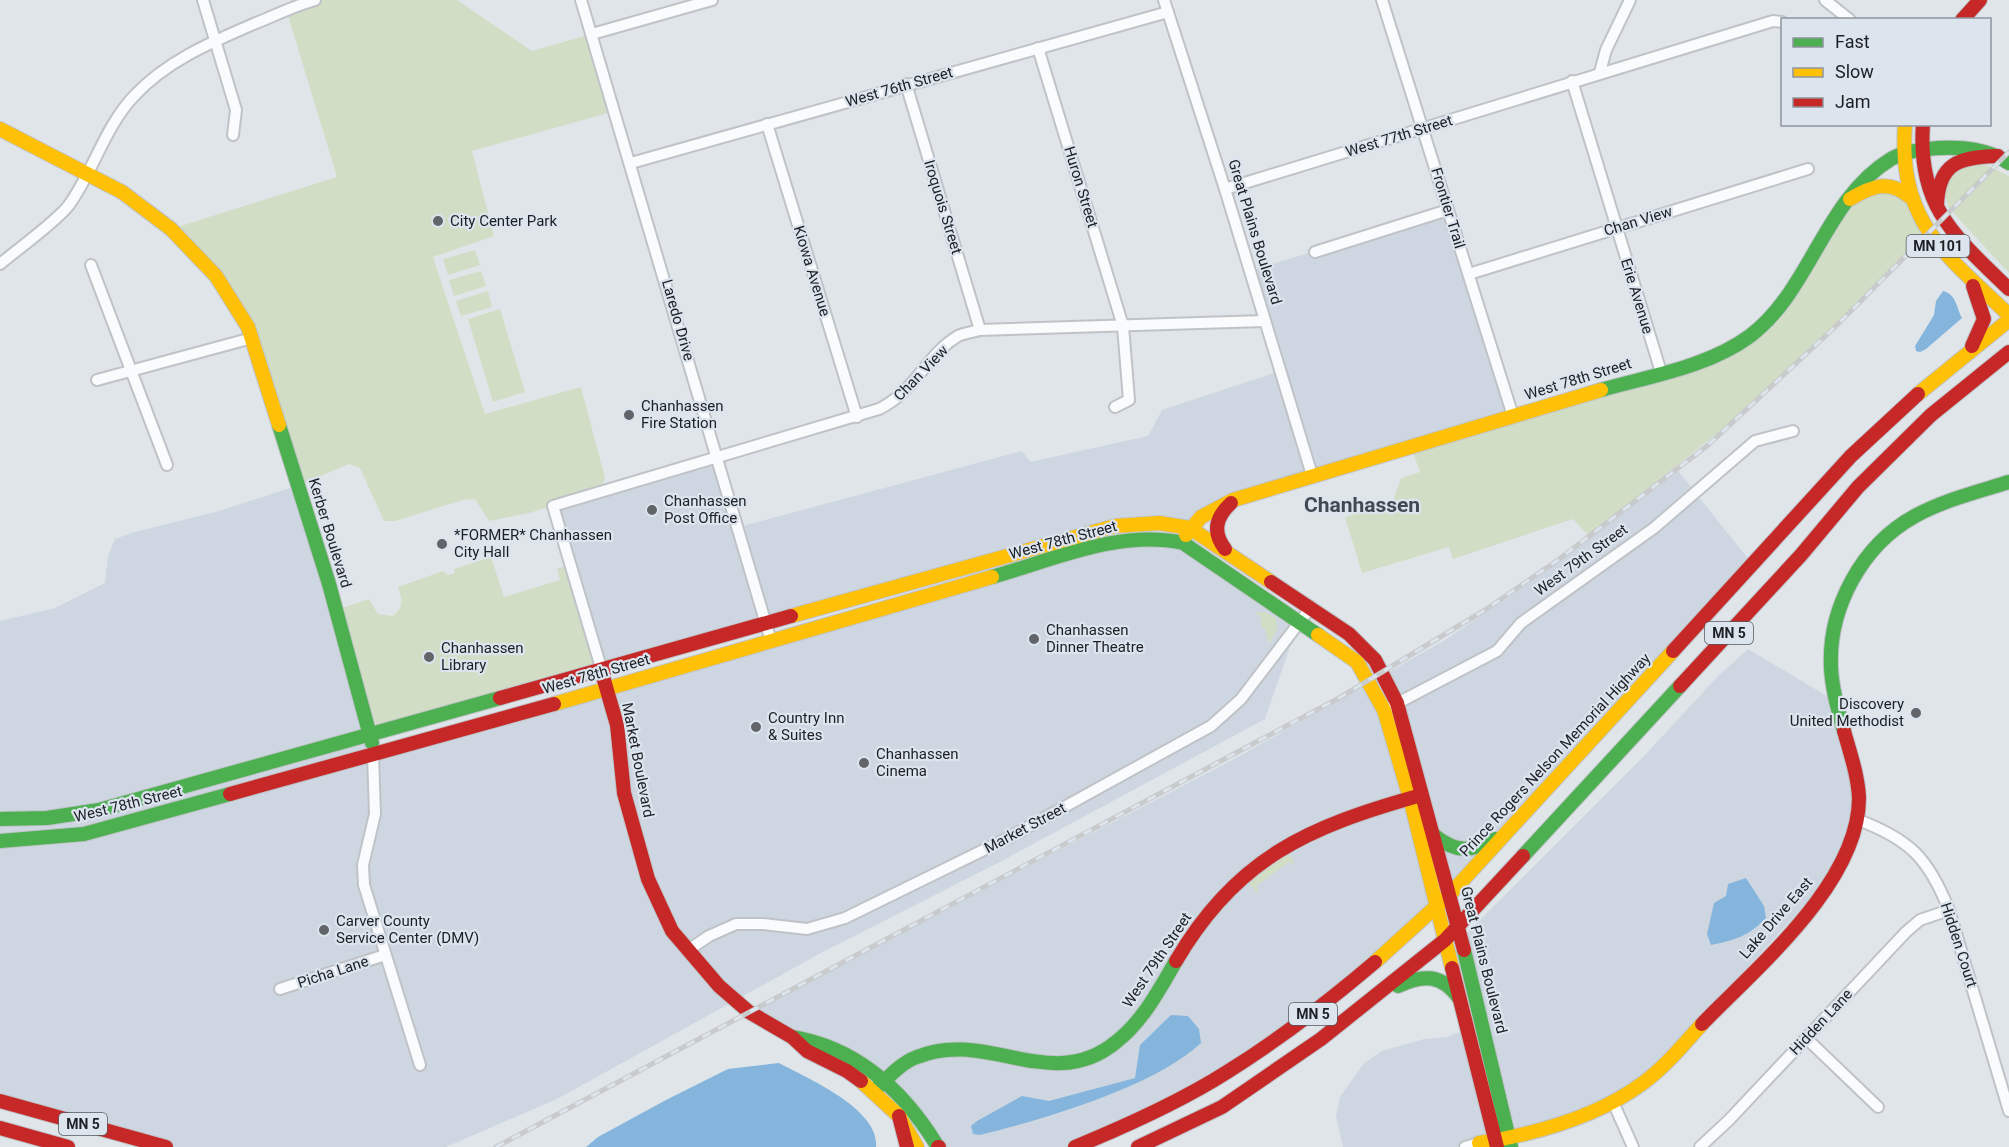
<svg xmlns="http://www.w3.org/2000/svg" width="2009" height="1147" font-family="Roboto,sans-serif">
<rect width="100%" height="100%" fill="#e0e5ea"/>
<!-- built -->
<g fill="#ced7e1">
<polygon points="1448,210 1513,416 1312,475 1194,523 1146,523 602,671 553,506 718,457 739,527 1022,451 1030,462 1148,436 1162,410 1280,371 1250,271"/>
<polygon points="1675,467 1753,565 1437,906 1279,1037 1074,1147 938,1147 862,1065 749,1012 1236,758 1445,640 1517,591"/>
<polygon points="299,485 373,754 1094,548 1183,543 1299,621 1265,719 996,864 821,953 557,1099 446,1147 166,1147 0,1101 0,621 55,608 105,583 108,556 115,539 131,533 219,511"/>
<polygon points="1748,649 1837,702 1858,809 1836,871 1640,1085 1509,1137 1462,938 1645,755 1717,677"/>
<polygon points="1467,1029 1497,1147 1343,1147 1336,1116 1340,1097 1364,1063 1382,1051 1424,1039 1447,1037"/>
</g>
<!-- green -->
<g fill="#d1dec5">
<polygon points="314,0 457,0 532,51 592,34 615,111 472,151 494,236 433,257 485,414 581,387 605,478 598,492 529,513 489,521 475,499 463,500 395,521 384,521 360,468 349,464 299,485 252,338 216,276 171,229 337,177 286,9"/>
<polygon points="1979,161 2009,176 2009,273 1948,207 1943,186 1950,166"/>
<polygon points="1891,184 1928,233 1762,397 1589,536 1573,519 1453,559 1449,547 1362,573 1345,517 1392,504 1401,478 1420,472 1411,447 1583,395 1750,337 1850,199"/>
<polygon points="475,250 480,265 448,275 443,259"/>
<polygon points="481,271 486,286 454,296 449,280"/>
<polygon points="488,291 492,307 461,316 456,301"/>
<polygon points="500,309 525,392 493,402 468,319"/>
<path d="M491 557 504 597 560 580 557 569 571 564 602 671 371 735 336 610 369 599 378 614 392 616C405 608 402 599 398 587L443 571 448 575 455 573 454 569Z"/>
<polygon points="1255,612 1266,612 1276,618 1277,630 1269,644 1265,629 1261,626 1261,618"/>
<polygon points="1285,854 1290,855 1295,866 1289,862 1256,886 1259,891 1257,893 1250,885 1250,880"/>
</g>
<!-- water -->
<g fill="#85b5dc">
<path d="M1943 291C1957 295 1956 307 1962 318L1926 349 1920 352 1916 351 1915 346 1934 315 1936 301Z"/>
<path d="M1746 878 1764 906 1766 918C1749 936 1735 940 1711 945L1707 934 1714 903 1726 896 1728 884Z"/>
<path d="M1171 1015 1188 1016 1199 1029 1201 1043C1156 1086 1042 1120 980 1135L973 1134 971 1126 977 1121 1022 1096 1049 1101 1135 1078 1140 1045Z"/>
<path d="M779 1063C807 1078 880 1109 876 1147H586L598 1137 666 1100 728 1069Z"/>
</g>
<g fill="none" stroke-linecap="round" stroke-linejoin="round">
<!-- street casing -->
<g stroke="#bfc3c7" stroke-width="14">
<g id="street">
<polyline points="203,0 236,110 233,135"/>
<polyline points="581,0 771,641"/>
<polyline points="1164,0 1225,189 1312,475"/>
<polyline points="1382,0 1513,416"/>
<polyline points="1825,0 1850,20"/>
<polyline points="592,34 712,0"/>
<polyline points="1038,48 1123,326 1129,400 1115,407"/>
<polyline points="1600,72 1606,50 1630,0"/>
<polyline points="1572,81 1661,372"/>
<polyline points="906,84 980,330"/>
<polyline points="767,124 857,417"/>
<polyline points="631,163 1168,12"/>
<polyline points="1225,189 1773,21 1782,22"/>
<polyline points="1315,252 1448,210"/>
<path d="M0 264C18 249 57 221 69 205 94 170 105 126 135 95 168 60 212 42 256 23 276 15 294 6 315 0"/>
<polyline points="91,265 167,465"/>
<polyline points="1469,274 1808,169"/>
<polyline points="97,380 252,338"/>
<path d="M602 671 553 506 879 409C917 390 926 355 958 336 964 333 973 332 980 330L1264 321"/>
<polyline points="1392,706 1497,651 1521,623 1654,528 1755,441 1793,431"/>
<polyline points="373,754 375,814 363,865 364,885 420,1065"/>
<path d="M1856 819C1909 839 1928 857 1949 910L2009 1111"/>
<polyline points="687,951 709,936 736,924 763,924 807,929 845,918 1008,838 1211,726 1241,699 1311,607"/>
<polyline points="280,989 385,955"/>
<polyline points="1806,1038 1878,1107"/>
<polyline points="1613,1102 1633,1147"/>
<polyline points="1465,1147 1479,1143"/>
<polyline points="1700,1147 1729,1120 1906,932 1920,920 1949,910"/>
</g>
</g>
<!-- fast casing -->
<g stroke="#bfc3c7" stroke-width="16">
<g id="fast">
<path d="M1601 390C1650 376 1708 367 1750 336 1811 290 1824 200 1891 159 1905 151 1923 149 1939 148 1964 147 1987 149 2009 163"/>
<polyline points="279,425 329,584 372,743"/>
<path d="M992 577C1053 560 1120 529 1183 543L1318 635"/>
<path d="M1844 731C1838 711 1832 689 1831 668 1828 608 1862 545 1915 516 1944 500 1977 492 2009 482"/>
<polyline points="0,819 47,818 99,810 500,698"/>
<path d="M1435 836C1456 853 1472 852 1495 839"/>
<polyline points="0,841 84,834 230,794"/>
<polyline points="1523,856 1680,686"/>
<polyline points="1464,950 1511,1147"/>
<path d="M1398 986C1423 974 1442 974 1459 998"/>
<path d="M792 1037C858 1048 904 1091 938 1147"/>
<path d="M874 1091C887 1079 900 1063 917 1057 986 1028 1052 1095 1116 1042 1143 1021 1159 990 1176 961"/>
</g>
</g>
<!-- slow casing -->
<g stroke="#bfc3c7" stroke-width="16">
<g id="slow">
<path d="M1905 124C1898 222 1944 253 2009 315"/>
<polyline points="0,129 122,192 171,229 216,276 248,327 279,425"/>
<path d="M1850 199C1872 186 1889 179 1910 197"/>
<polyline points="1918,394 2009,320"/>
<polyline points="1186,535 1201,517 1233,500 1601,390"/>
<polyline points="791,616 1115,526 1159,523 1190,528 1271,582"/>
<polyline points="1318,635 1357,662 1384,710 1410,798 1452,968"/>
<polyline points="554,704 992,577"/>
<polyline points="1375,962 1451,893 1673,651"/>
<polyline points="861,1081 899,1116 917,1147"/>
<path d="M1479 1143C1535 1134 1596 1118 1643 1083 1665 1067 1683 1045 1702 1024"/>
</g>
</g>
<!-- jam casing -->
<g stroke="#bfc3c7" stroke-width="16">
<g id="jam">
<polyline points="1962,20 1980,0"/>
<path d="M1923 124C1917 206 1954 236 2009 289"/>
<path d="M1937 206C1938 163 1959 157 1998 156"/>
<polyline points="1972,346 1984,319 1973,286"/>
<path d="M1225 549C1212 532 1216 517 1231 503"/>
<polyline points="1271,582 1349,634 1375,660 1397,703 1464,950"/>
<polyline points="1673,651 1851,456 1918,394"/>
<polyline points="604,680 617,725 624,793 648,879 672,931 719,986 749,1012 792,1037 807,1051 847,1071 861,1081"/>
<polyline points="1680,686 1801,555 1858,487 1931,415 2009,352"/>
<polyline points="500,698 791,616"/>
<polyline points="230,794 554,704"/>
<path d="M1176 961C1236 858 1308 827 1418 796"/>
<polyline points="1452,968 1497,1147"/>
<path d="M1702 1024C1756 968 1859 883 1859 798 1858 775 1850 753 1844 731"/>
<polyline points="0,1101 166,1147"/>
<polyline points="899,1116 907,1147"/>
<polyline points="0,1128 68,1147"/>
<polyline points="938,1147 939,1147"/>
<path d="M1075 1147C1126 1126 1180 1102 1227 1072 1280 1039 1328 1002 1375 962"/>
<polyline points="1138,1147 1222,1107 1321,1039 1445,940 1523,856"/>
</g>
</g>
<!-- street -->
<use href="#street" stroke="#fafbfc" stroke-width="10"/>
<!-- fast -->
<use href="#fast" stroke="#4caf50" stroke-width="14"/>
<!-- slow -->
<use href="#slow" stroke="#ffc107" stroke-width="14"/>
<!-- jam -->
<use href="#jam" stroke="#c62828" stroke-width="14"/>
<!-- rail casing -->
<g stroke="#c8cacb" stroke-width="5">
<polyline id="rail" points="496,1147 1339,698 1485,610 1558,560 1707,446 1833,329 2009,152"/>
</g>
<!-- rail -->
<use href="#rail" stroke="#dce4ee" stroke-width="3" stroke-dasharray="9" stroke-linecap="butt"/>
</g>
<!-- markers -->
<g fill="#616469" stroke="#dce4ee" stroke-width="2">
<circle cx="438" cy="221" r="6"/>
<circle cx="629" cy="415" r="6"/>
<circle cx="652" cy="510" r="6"/>
<circle cx="442" cy="544" r="6"/>
<circle cx="1034" cy="639" r="6"/>
<circle cx="429" cy="657" r="6"/>
<circle cx="1916" cy="713" r="6"/>
<circle cx="756" cy="727" r="6"/>
<circle cx="864" cy="763" r="6"/>
<circle cx="324" cy="930" r="6"/>
</g>
<g text-anchor="middle" stroke-width="4.5" stroke-linejoin="round" paint-order="stroke">
<!-- shield labels -->
<g fill="#dce4ee" stroke="#565a60" stroke-width="1.5">
<rect x="1906.5" y="235" width="63" height="22" rx="4.5"/>
<rect x="1705" y="622" width="48" height="22" rx="4.5"/>
<rect x="1289" y="1003" width="48" height="22" rx="4.5"/>
<rect x="59" y="1113" width="48" height="22" rx="4.5"/>
</g>
<g font-size="14" font-weight="bold" fill="#1c1f23">
<text x="1938" y="251">MN 101</text>
<text x="1729" y="638">MN 5</text>
<text x="1313" y="1019">MN 5</text>
<text x="83" y="1129">MN 5</text>
</g>
<!-- street labels -->
<g font-size="15" fill="#1c1f23" stroke="#dce4ee">
<text transform="translate(899 87) rotate(-16)" y="5">West 76th Street</text>
<text transform="translate(1399 136) rotate(-17)" y="5">West 77th Street</text>
<text transform="translate(1081 187) rotate(73)" y="5">Huron Street</text>
<text transform="translate(943 207) rotate(73)" y="5">Iroquois Street</text>
<text transform="translate(1448 208) rotate(73)" y="5">Frontier Trail</text>
<text transform="translate(1638 221) rotate(-17)" y="5">Chan View</text>
<text transform="translate(1255 232) rotate(73)" y="5">Great Plains Boulevard</text>
<text transform="translate(812 271) rotate(73)" y="5">Kiowa Avenue</text>
<text transform="translate(1637 296) rotate(73)" y="5">Erie Avenue</text>
<text transform="translate(678 320) rotate(74)" y="5">Laredo Drive</text>
<text transform="translate(921 373) rotate(-46)" y="5">Chan View</text>
<text transform="translate(1578 379) rotate(-17)" y="5">West 78th Street</text>
<text transform="translate(330 533) rotate(73)" y="5">Kerber Boulevard</text>
<text transform="translate(1063 540) rotate(-15)" y="5">West 78th Street</text>
<text transform="translate(1581 560) rotate(-36)" y="5">West 79th Street</text>
<text transform="translate(596 674) rotate(-16)" y="5">West 78th Street</text>
<text transform="translate(1555 755) rotate(-47)" y="5">Prince Rogers Nelson Memorial Highway</text>
<text transform="translate(638 760) rotate(79)" y="5">Market Boulevard</text>
<text transform="translate(128 804) rotate(-14)" y="5">West 78th Street</text>
<text transform="translate(1025 828) rotate(-28)" y="5">Market Street</text>
<text transform="translate(1776 918) rotate(-49)" y="5">Lake Drive East</text>
<text transform="translate(1959 945) rotate(72)" y="5">Hidden Court</text>
<text transform="translate(1157 960) rotate(-56)" y="5">West 79th Street</text>
<text transform="translate(1484 960) rotate(76)" y="5">Great Plains Boulevard</text>
<text transform="translate(333 972) rotate(-18)" y="5">Picha Lane</text>
<text transform="translate(1821 1022) rotate(-47)" y="5">Hidden Lane</text>
</g>
<!-- poi labels -->
<g font-size="15" fill="#1c1f23" stroke="#dce4ee" text-anchor="start">
<text x="450" y="226">City Center Park</text>
<text x="641" y="411">Chanhassen<tspan x="641" dy="17">Fire Station</tspan></text>
<text x="664" y="506">Chanhassen<tspan x="664" dy="17">Post Office</tspan></text>
<text x="454" y="540">*FORMER* Chanhassen<tspan x="454" dy="17">City Hall</tspan></text>
<text x="1046" y="635">Chanhassen<tspan x="1046" dy="17">Dinner Theatre</tspan></text>
<text x="441" y="653">Chanhassen<tspan x="441" dy="17">Library</tspan></text>
<text x="1904" y="709" text-anchor="end">Discovery<tspan x="1904" dy="17">United Methodist</tspan></text>
<text x="768" y="723">Country Inn<tspan x="768" dy="17">&amp; Suites</tspan></text>
<text x="876" y="759">Chanhassen<tspan x="876" dy="17">Cinema</tspan></text>
<text x="336" y="926">Carver County<tspan x="336" dy="17">Service Center (DMV)</tspan></text>
</g>
<!-- district labels -->
<g font-size="21" font-weight="bold" fill="#424951" stroke="#dce4ee">
<text x="1362" y="512">Chanhassen</text>
</g>
</g>
<!-- legend -->
<rect x="1781" y="18" width="210" height="108" fill="#dce4ee" stroke="#8f959d" stroke-width="1.5"/>
<rect x="1793" y="38" width="30" height="9" fill="#4caf50" stroke="#8f959d" stroke-width="1.5"/>
<text x="1835" y="48" font-size="18" fill="#1c1f23">Fast</text>
<rect x="1793" y="68" width="30" height="9" fill="#ffc107" stroke="#8f959d" stroke-width="1.5"/>
<text x="1835" y="78" font-size="18" fill="#1c1f23">Slow</text>
<rect x="1793" y="98" width="30" height="9" fill="#c62828" stroke="#8f959d" stroke-width="1.5"/>
<text x="1835" y="108" font-size="18" fill="#1c1f23">Jam</text>
</svg>
